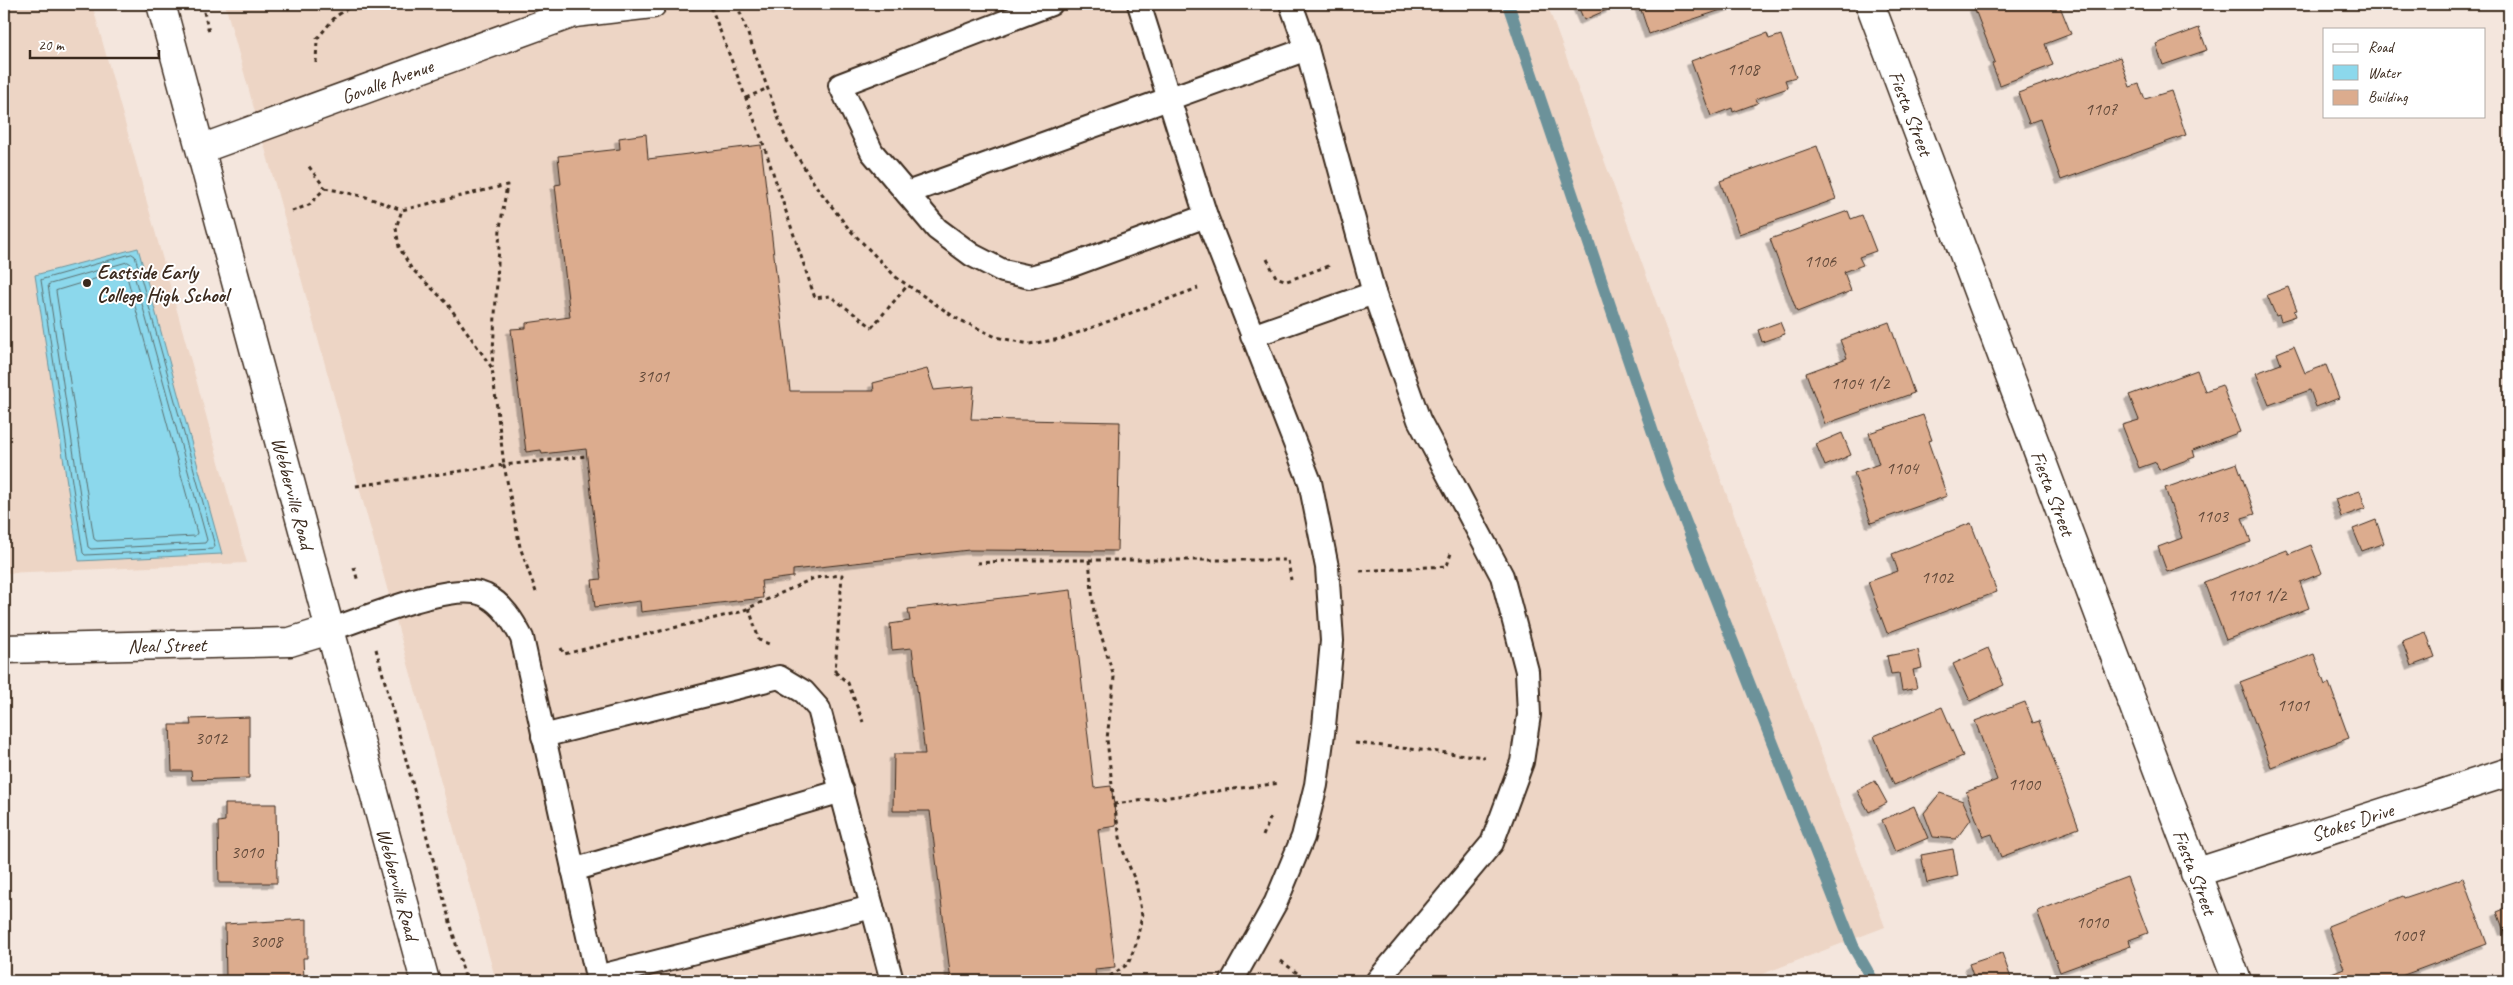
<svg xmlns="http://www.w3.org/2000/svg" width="2513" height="985" font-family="Caveat,sans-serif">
<defs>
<filter id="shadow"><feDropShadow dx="-4.5" dy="4.5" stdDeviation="0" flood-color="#0004"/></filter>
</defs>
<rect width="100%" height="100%" fill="#f4e6dd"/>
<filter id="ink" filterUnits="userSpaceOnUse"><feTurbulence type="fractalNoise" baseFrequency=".02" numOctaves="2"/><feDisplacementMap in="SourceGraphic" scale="10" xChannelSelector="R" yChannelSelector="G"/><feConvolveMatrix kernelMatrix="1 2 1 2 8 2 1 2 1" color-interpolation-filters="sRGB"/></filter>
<g filter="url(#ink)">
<!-- built -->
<g fill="#edd5c5">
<polygon points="4,4 92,4 247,563 4,573"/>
<polygon points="225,4 1547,4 1885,927 1744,981 496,981"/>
</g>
<!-- water -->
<polygon fill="#8cd8ec" stroke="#6c929a" points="138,248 222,554 79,561 35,275"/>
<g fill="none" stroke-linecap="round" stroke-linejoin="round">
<!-- shore -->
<g stroke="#5b7070" stroke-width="1">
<polygon points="132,254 135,256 215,546 213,549 85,555 83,553 41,280"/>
<polygon points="128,262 131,264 207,540 205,543 91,549 88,547 48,285"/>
<polygon points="122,271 126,273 197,533 195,536 97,541 94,539 56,291"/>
</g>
<!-- stream -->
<polyline stroke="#6c929a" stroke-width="12" points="1508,4 1670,483 1853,946 1873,981"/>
</g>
<!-- building -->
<g fill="#dcac8e" stroke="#3b2a1e" filter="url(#shadow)">
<polygon points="1577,4 1609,4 1611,8 1584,20"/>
<polygon points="1639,4 1739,4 1649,34"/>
<polygon points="1983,4 2059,4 2071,34 2045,44 2053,65 2000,85 1992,64 1995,62 1974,7"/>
<polygon points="2199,28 2207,50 2163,65 2156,44"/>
<polygon points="1767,33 1769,39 1781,35 1796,77 1785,80 1788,88 1756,99 1758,103 1733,112 1732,108 1711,116 1691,61"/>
<polygon points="2120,57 2130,87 2139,84 2145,99 2171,91 2186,135 2061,180 2040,119 2029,123 2018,93"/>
<polygon points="646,134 648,159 761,145 790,391 874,391 873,383 927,369 934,390 974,386 971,419 1120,422 1117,551 969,550 793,570 793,577 761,581 763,598 641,612 640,601 595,607 592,580 601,579 586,449 542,454 541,450 526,452 511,329 526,328 526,323 570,317 555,185 561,184 558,156 620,149 619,138"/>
<polygon points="1817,146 1836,199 1739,234 1720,181"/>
<polygon points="1848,211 1851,219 1862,215 1876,251 1859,257 1863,265 1844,272 1851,291 1797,312 1770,239"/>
<polygon points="2288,287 2297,310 2294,311 2296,316 2281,321 2279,315 2276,316 2267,295"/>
<polygon points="1780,322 1785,334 1762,342 1758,330"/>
<polygon points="1889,322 1914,393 1825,424 1806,373 1847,358 1840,340"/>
<polygon points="2294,346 2305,373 2326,365 2339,398 2316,407 2310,390 2269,405 2256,373 2281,364 2277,353"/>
<polygon points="2197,370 2205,391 2222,385 2240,432 2193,450 2195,457 2159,470 2156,462 2139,468 2122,425 2139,420 2129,395"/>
<polygon points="1923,415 1932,440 1928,441 1947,496 1871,523 1854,473 1879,464 1869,433"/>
<polygon points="1842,433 1851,455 1825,466 1816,444"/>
<polygon points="2237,463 2255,514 2242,518 2251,542 2167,572 2158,547 2182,538 2165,488"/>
<polygon points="2360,491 2366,508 2341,517 2335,499"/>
<polygon points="2376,520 2384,543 2362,551 2353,529"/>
<polygon points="1971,523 1997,592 1887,633 1868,582 1898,571 1892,554"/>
<polygon points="2311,545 2322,573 2300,582 2309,608 2226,640 2204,582 2287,550 2289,554"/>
<polygon points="1071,590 1094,788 1111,786 1114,804 1116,826 1098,829 1115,967 1095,969 1096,981 1051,981 1050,976 1029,979 1029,981 951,981 930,811 893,811 894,754 925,754 912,648 892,650 890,624 910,621 908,609"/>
<polygon points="2426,632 2435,657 2411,666 2402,641"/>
<polygon points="1988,648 2004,685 1970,701 1953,664"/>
<polygon points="1918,650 1922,668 1913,670 1917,688 1902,691 1899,673 1891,674 1887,656"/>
<polygon points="2314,654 2325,685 2329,683 2349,738 2271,767 2240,682"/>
<polygon points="2025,702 2033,723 2039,721 2079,828 2001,857 1992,834 1983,837 1966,792 1997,780 1975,721"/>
<polygon points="1942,707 1963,756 1894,785 1874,736"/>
<polygon points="249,717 249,778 192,780 191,771 172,771 170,725 191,725 190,719"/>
<polygon points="1875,781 1887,803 1869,812 1857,790"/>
<polygon points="1940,793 1963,801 1971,819 1956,839 1933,837 1924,813"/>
<polygon points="225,804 276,804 277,883 219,883 218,822 225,821"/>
<polygon points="1914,806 1928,838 1895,852 1882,820"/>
<polygon points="1953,849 1958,876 1927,883 1921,855"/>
<polygon points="2127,877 2148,933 2129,940 2131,946 2060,972 2037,911"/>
<polygon points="2463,878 2487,944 2388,981 2331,981 2329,974 2344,968 2328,926 2403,896 2404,898"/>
<polygon points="2509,907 2509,929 2504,931 2497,912"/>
<polygon points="307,919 307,958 303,958 304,980 247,981 246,978 226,978 225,924"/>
<polygon points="2002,953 2012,981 1975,981 1969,964"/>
</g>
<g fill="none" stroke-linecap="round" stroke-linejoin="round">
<!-- service casing -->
<g stroke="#3b2a1e" stroke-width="26">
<g id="service">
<polyline points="1051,4 840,85 872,152 937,229 972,255 1003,271 1030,277 1067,267 1206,216"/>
<polyline points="1139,4 1206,216 1310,482 1327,567 1332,641 1324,726 1316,785 1303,837 1276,902 1232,981"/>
<polyline points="1291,4 1307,49 1374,293 1419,420 1502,576 1527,671 1529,715 1522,762 1492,843 1377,981"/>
<polyline points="907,193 1307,49"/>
<polyline points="1252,336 1374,293"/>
<path d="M329 630C364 619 452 580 485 595 503 604 513 621 522 638L598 981"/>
<polyline points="543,736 779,677 804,692 819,709 892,981"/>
<polyline points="573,870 842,791"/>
<polyline points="597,977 872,907"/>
</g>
</g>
<!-- minor casing -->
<g stroke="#3b2a1e" stroke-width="31">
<g id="minor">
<polyline points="1870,4 2237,981"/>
<polyline points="2195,873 2509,772"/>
</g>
</g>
<!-- tertiary casing -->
<g stroke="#3b2a1e" stroke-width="31">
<g id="tertiary">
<polyline points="161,4 425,981"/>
<polyline points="574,13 652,4"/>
<polyline points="201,149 549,22 574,13 586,4"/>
<polyline points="4,649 290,642 329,630"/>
</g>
</g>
<!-- path -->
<g stroke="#3b2a1e" stroke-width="3" stroke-dasharray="4 4" stroke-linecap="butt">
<polyline points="202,4 209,32"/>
<polyline points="737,4 786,139 816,186 849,229 897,278 956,318 996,337 1029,344 1061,339 1198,288"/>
<polyline points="711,7 762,140 815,298 830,296 872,327 908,285"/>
<polyline points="316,63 317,39 335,17 354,4"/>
<polyline points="746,98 768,88"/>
<polyline points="325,188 366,197 402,210"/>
<polyline points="292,211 309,205 325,188 307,164"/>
<polyline points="1267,259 1276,277 1287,281 1328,266 1330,262"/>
<polyline points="356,486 504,465 492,368 447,303 411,268 399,247 396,228 402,210 507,185 500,228 492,368"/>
<polyline points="1089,560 1094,612 1114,677 1107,739 1114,804 1122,848 1136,883 1142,916 1136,944 1128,964 1110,976"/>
<polyline points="977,563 1019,560 1288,560 1291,580"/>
<polyline points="354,567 358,582"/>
<polyline points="1360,571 1447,566 1451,553"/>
<polyline points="536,592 520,547 504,465 587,456"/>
<polyline points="749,608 759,640 769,644"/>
<polyline points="561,648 564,654 740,612 814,578 842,575 835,672"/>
<polyline points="376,649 466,981"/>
<polyline points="835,672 848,683 863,722"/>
<polyline points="1355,743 1485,757"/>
<polyline points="1114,804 1280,783"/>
<polyline points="1263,836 1271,816"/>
<polyline points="1281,961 1308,981"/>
<polyline points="1329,981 1331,979"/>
</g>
<!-- service -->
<use href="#service" stroke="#fff" stroke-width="22"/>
<!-- minor -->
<use href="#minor" stroke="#fff" stroke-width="28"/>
<!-- tertiary -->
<use href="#tertiary" stroke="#fff" stroke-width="28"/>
</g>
</g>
<!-- markers -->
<circle fill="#3b2a1e" stroke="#fff" stroke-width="2" cx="87" cy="283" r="5"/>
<g text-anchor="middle" stroke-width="4" stroke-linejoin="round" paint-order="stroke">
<!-- number labels -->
<g font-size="18" fill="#634a3a">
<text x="1743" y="75">1108</text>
<text x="2101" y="115">1107</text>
<text x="1820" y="267">1106</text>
<text x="653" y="382">3101</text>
<text x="1860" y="389">1104 1/2</text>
<text x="1902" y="474">1104</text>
<text x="2212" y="522">1103</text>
<text x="1937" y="583">1102</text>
<text x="2257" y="601">1101 1/2</text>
<text x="2293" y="711">1101</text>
<text x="211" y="744">3012</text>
<text x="2024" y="790">1100</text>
<text x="247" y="858">3010</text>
<text x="2092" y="928">1010</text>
<text x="2408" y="941">1009</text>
<text x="266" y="947">3008</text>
</g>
<!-- street labels -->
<g font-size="20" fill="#3b2a1e" stroke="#fff">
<text transform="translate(387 81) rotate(-20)" y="7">Govalle Avenue</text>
<text transform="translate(1911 113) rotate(69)" y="7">Fiesta Street</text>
<text transform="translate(293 493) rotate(75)" y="7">Webberville Road</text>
<text transform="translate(2053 493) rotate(69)" y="7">Fiesta Street</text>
<text transform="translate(167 645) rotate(-1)" y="7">Neal Street</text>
<text transform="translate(2352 822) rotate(-18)" y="7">Stokes Drive</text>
<text transform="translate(2195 872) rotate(69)" y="7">Fiesta Street</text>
<text transform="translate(398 884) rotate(75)" y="7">Webberville Road</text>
</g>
<!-- poi labels -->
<g font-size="20" font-weight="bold" fill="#3b2a1e" stroke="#fff" text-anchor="start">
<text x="97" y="279">Eastside Early<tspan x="97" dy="23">College High School</tspan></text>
</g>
</g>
<!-- margin -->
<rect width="2513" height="985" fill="none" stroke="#fff" stroke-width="20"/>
<rect x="10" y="10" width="2493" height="965" fill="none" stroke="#3b2a1e" stroke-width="2" filter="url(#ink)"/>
<!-- legend -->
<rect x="2323" y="28" width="162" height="90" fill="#ffffff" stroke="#b1aaa5"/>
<rect x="2333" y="44" width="25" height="8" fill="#ffffff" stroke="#b1aaa5"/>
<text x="2368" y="52" font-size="15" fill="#3b2a1e">Road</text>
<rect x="2333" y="65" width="25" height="15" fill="#8cd8ec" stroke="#b1aaa5"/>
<text x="2368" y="78" font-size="15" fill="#3b2a1e">Water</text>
<rect x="2333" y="90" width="25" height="15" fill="#dcac8e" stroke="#b1aaa5"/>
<text x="2368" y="102" font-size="15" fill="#3b2a1e">Building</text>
<!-- scale -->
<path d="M30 50v8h129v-8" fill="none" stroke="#3b2a1e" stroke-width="2.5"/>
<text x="38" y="50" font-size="15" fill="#3b2a1e" stroke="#ffffff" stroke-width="4" paint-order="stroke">20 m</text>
</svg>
